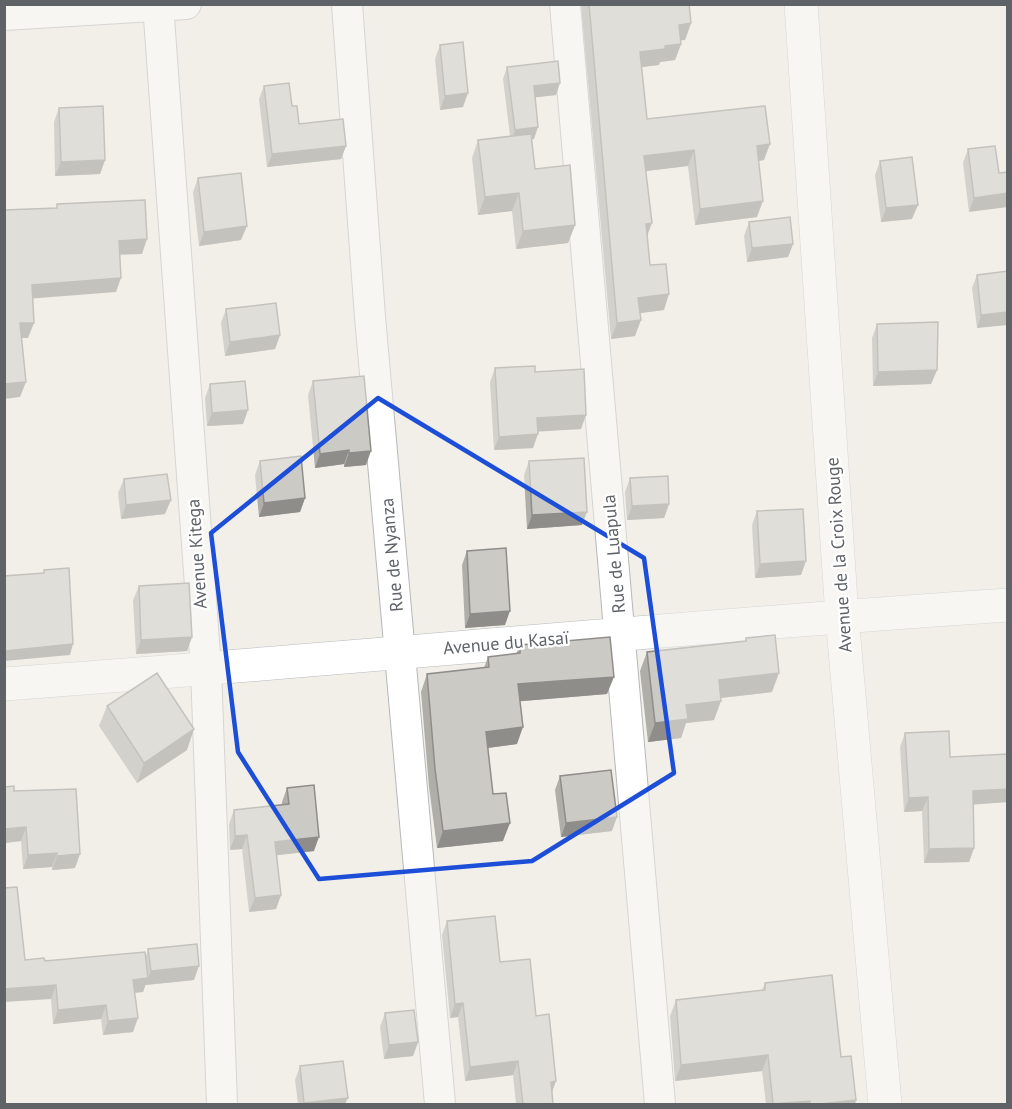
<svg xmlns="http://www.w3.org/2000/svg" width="1012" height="1109" font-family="'PT Sans',sans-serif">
<rect width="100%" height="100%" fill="#f1efe8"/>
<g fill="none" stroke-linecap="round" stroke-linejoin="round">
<!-- street casing -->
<g stroke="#b5b8bc" stroke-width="32">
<g id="street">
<polyline points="158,4 206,669 222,1104"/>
<polyline points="347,4 370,317 440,1104"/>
<polyline points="565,4 660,1104"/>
<polyline points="4,15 186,4"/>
</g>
</g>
<!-- secondary casing -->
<g stroke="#b6babf" stroke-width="34">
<g id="secondary">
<polyline points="801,4 842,616 885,1104"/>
<path d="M4 684C339 660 673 627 1008 605"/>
</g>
</g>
<!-- street -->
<use href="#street" stroke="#fff" stroke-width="30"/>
<!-- secondary -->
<use href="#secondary" stroke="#fff" stroke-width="33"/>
</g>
<!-- wall -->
<g fill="#afaea9">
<polygon points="581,4 689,4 691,23 685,40 680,40 681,44 675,60 660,62 659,65 641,67 647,119 764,160 759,161 757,217 695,225 688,166 646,171 647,236 650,265 664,310 640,313 635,336 611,339"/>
<polygon points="440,45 463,107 440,110 435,59"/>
<polygon points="507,67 556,95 535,97 534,139 531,139 535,169 575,225 568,243 516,249 512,211 478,215 472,158 478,140 510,136 503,79"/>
<polygon points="264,86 292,106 299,124 346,146 341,159 267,167 259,99"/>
<polygon points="59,108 105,160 100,174 55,176 54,122"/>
<polygon points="968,149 999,173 969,212 963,163"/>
<polygon points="880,161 912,219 881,222 875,175"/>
<polygon points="198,178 241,240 199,246 193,192"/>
<polygon points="749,222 793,244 788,257 747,262 744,236"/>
<polygon points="1008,271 977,328 972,288 977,275"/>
<polygon points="226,309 280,335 275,349 225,356 221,323"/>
<polygon points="877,324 937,370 931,384 873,386 872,338"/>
<polygon points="495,368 535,372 581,429 538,431 533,448 494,450 490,382"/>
<polygon points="313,381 366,465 344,467 344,464 315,468 308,395"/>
<polygon points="210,384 243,424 207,426 205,398"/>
<polygon points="260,461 305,498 300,512 259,517 255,475"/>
<polygon points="529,461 582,525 527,529 524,475"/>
<polygon points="630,478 669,504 664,518 627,520 625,492"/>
<polygon points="124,479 165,514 121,519 118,493"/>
<polygon points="757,511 801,575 755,578 752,525"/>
<polygon points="467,551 505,625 465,628 462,565"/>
<polygon points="139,586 192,637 187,651 136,654 133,600"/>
<polygon points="746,638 772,692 721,698 714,720 686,723 681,738 648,742 640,671 647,652 745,641"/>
<polygon points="520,645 607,694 520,701 517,744 488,748 493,794 503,841 437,848 429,787 421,692 427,674 484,668 488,657 516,654"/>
<polygon points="107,706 187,750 137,783 99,726"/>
<polygon points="905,733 950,757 1008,754 1008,802 973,804 974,848 969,862 924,863 922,811 904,812 900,747"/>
<polygon points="560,776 612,831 561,837 555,790"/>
<polygon points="4,787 14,791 75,868 52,870 52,867 23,869 21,841 4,843"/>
<polygon points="287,788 314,851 277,855 281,895 276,909 249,912 242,849 230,850 229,824 234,810 282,805 282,802"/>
<polygon points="447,921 500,962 536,1016 552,1092 553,1104 516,1104 513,1075 465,1081 458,1017 450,1018 442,935"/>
<polygon points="148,949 194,980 145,985 143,992 135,993 133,1032 103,1035 101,1019 53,1024 51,999 25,960 45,961 146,956"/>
<polygon points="765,983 841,1057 856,1100 855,1104 766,1104 762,1071 675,1081 670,1016 676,1000 762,990"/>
<polygon points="385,1013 418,1042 413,1056 384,1059 380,1027"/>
<polygon points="300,1066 345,1104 298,1104 295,1080"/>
</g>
<!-- shaded-wall -->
<g fill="#8f8d8a">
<polygon points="691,23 685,40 673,41 679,25"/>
<polygon points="681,44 675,60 660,62 659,65 634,68 640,52 665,46"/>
<polygon points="560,83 556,95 530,98 534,86"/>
<polygon points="468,93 463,107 440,110 445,96"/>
<polygon points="538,127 534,139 511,142 515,130"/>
<polygon points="770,144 764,160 751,162 757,146"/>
<polygon points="346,146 341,159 267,167 272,154"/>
<polygon points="694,150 688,166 638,172 644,156"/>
<polygon points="105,160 100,174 55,176 61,162"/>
<polygon points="519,193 512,211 478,215 485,197"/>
<polygon points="1008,193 1008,207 969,212 974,198"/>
<polygon points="763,201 757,217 695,225 700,209"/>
<polygon points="918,205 912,219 881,222 886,208"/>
<polygon points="652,223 646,239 646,224"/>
<polygon points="575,225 568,243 516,249 523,231"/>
<polygon points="247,226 241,240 199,246 204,232"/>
<polygon points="147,239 142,254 113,255 119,241"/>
<polygon points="793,244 788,257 747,262 752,248"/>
<polygon points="121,278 116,292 26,299 32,285"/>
<polygon points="669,294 664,310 633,314 638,298"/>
<polygon points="1008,312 1008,325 977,328 981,315"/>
<polygon points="641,320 635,336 611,339 617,323"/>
<polygon points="20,323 34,323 28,338 14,338"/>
<polygon points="280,335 275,349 225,356 230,342"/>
<polygon points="937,370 931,384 873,386 878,372"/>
<polygon points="26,382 20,397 4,399 4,384"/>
<polygon points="248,410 243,424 207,426 212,413"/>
<polygon points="586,415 581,429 532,432 537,418"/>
<polygon points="538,434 533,448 494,450 499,437"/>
<polygon points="349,450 344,464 315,468 320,454"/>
<polygon points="371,451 366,465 344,467 349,453"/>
<polygon points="305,498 300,512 259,517 264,503"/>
<polygon points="171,500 165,514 121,519 126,505"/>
<polygon points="669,504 664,518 627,520 632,506"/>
<polygon points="587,512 582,525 527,529 532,515"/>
<polygon points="806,561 801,575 755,578 760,564"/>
<polygon points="510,611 505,625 465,628 470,614"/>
<polygon points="192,637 187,651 136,654 141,640"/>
<polygon points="73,644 70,655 4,661 5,651"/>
<polygon points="779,673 772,692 712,699 719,680"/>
<polygon points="614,677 607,694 512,702 518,684"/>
<polygon points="721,701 714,720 686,723 681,738 648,742 655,723 686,705"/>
<polygon points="523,727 517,744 479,749 486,732"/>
<polygon points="194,729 187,750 137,783 144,763"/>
<polygon points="1008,789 1008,802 968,805 973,791"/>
<polygon points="928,797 922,811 904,812 909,798"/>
<polygon points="617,817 612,831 561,837 566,823"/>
<polygon points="510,823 503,841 437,848 443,831"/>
<polygon points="26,827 21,841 4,843 4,829"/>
<polygon points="247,835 242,849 230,850 235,836"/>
<polygon points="319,837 314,851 270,856 275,842"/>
<polygon points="974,848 969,862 924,863 929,849"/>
<polygon points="57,853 52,867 23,869 28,855"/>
<polygon points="80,854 75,868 52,870 57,856"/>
<polygon points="281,895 276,909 249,912 255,898"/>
<polygon points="199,966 194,980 145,985 151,971"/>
<polygon points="148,978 143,992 128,993 133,980"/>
<polygon points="56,985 51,999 4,1002 4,989"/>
<polygon points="463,1003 458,1017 450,1018 455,1004"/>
<polygon points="106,1005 101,1019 53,1024 58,1010"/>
<polygon points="138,1018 133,1032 103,1035 108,1021"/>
<polygon points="418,1042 413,1056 384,1059 389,1045"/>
<polygon points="768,1055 762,1071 675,1081 681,1065"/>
<polygon points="518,1061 513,1075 465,1081 470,1067"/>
<polygon points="556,1081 551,1095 551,1082"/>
<polygon points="348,1098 345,1104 304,1104 304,1103"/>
<polygon points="856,1100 855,1104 820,1104"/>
<polygon points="810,1101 808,1104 778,1104"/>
</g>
<!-- building -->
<g fill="#cccac5" stroke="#8f8d8a" stroke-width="1.5">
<polygon points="589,4 689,4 691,23 679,25 681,44 665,46 665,49 640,52 647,119 765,106 770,144 757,146 763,201 700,209 694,150 644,156 652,223 646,224 650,265 666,264 669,294 638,298 641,320 617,323"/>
<polygon points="463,42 468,93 445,96 440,45"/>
<polygon points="558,61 560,83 534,86 538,127 515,130 507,67"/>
<polygon points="289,83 292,106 297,106 299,124 343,119 346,146 272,154 264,86"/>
<polygon points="103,106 105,160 61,162 59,108"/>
<polygon points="531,134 535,169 570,165 575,225 523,231 519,193 485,197 478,140"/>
<polygon points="995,146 999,173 1008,172 1008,193 974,198 968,149"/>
<polygon points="912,157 918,205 886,208 880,161"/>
<polygon points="241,173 247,226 204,232 198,178"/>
<polygon points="145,200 147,239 119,241 121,278 32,285 34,323 20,323 26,382 4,384 4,210 57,208 57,204"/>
<polygon points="790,217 793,244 752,248 749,222"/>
<polygon points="1008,271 1008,312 981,315 977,275"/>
<polygon points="276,303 280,335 230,342 226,309"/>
<polygon points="938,322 937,370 878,372 877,324"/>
<polygon points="535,366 535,372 584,369 586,415 537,418 538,434 499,437 495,368"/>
<polygon points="364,376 371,451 349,453 349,450 320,454 313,381"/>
<polygon points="245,381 248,410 212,413 210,384"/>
<polygon points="301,456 305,498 264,503 260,461"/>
<polygon points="584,458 587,512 532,515 529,461"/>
<polygon points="167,474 171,500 126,505 124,479"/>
<polygon points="668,476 669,504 632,506 630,478"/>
<polygon points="803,509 806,561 760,564 757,511"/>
<polygon points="506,548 510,611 470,614 467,551"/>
<polygon points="69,568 73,644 5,651 4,576 44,573 44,570"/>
<polygon points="189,583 192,637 141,640 139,586"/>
<polygon points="775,635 779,673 719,680 721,701 686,705 688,719 655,723 647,652 746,641 746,638"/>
<polygon points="610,637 614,677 518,684 523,727 486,732 493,794 506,793 510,823 443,831 435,769 427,674 489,667 488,657 520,653 520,645"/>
<polygon points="157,673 194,729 144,763 107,706"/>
<polygon points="949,731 950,757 1008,754 1008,789 973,791 974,848 929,849 928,797 909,798 905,733"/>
<polygon points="611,770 617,817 566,823 560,776"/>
<polygon points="314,785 319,837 275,842 281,895 255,898 247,835 235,836 234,810 289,804 287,788"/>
<polygon points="14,786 14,791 76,789 80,854 57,856 57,853 28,855 26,827 4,829 4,787"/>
<polygon points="17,887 25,960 44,958 45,961 145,952 148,978 133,980 138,1018 108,1021 106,1005 58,1010 56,985 4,989 4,888"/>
<polygon points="495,916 500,962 530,959 536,1016 549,1014 556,1081 551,1082 553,1104 523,1104 518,1061 470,1067 463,1003 455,1004 447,921"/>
<polygon points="197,944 199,966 151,971 148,949"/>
<polygon points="832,975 841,1057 851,1056 856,1100 820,1104 810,1104 810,1101 773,1104 768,1055 681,1065 676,1000 765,990 765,983"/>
<polygon points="414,1010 418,1042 389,1045 385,1013"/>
<polygon points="343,1061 348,1098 304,1103 300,1066"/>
</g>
<!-- marked area -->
<path d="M0 0H1012V1109H0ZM378 398 644 558 674 773 532 861 319 879 238 752 211 533Z" fill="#f1efe8" fill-opacity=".55" fill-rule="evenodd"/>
<path fill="none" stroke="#1d4ed8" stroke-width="4.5" stroke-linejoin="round" d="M378 398 644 558 674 773 532 861 319 879 238 752 211 533Z"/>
<g text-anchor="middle" stroke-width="4.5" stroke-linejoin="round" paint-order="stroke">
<!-- street labels -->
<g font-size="18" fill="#5f6368" stroke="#fff">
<text transform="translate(197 554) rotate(-94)" y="6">Avenue Kitega</text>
<text transform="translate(614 554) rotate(-95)" y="6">Rue de Luapula</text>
<text transform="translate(392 555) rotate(-95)" y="6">Rue de Nyanza</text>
<text transform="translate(839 555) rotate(-94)" y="6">Avenue de la Croix Rouge</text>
<text transform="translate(506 643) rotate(-5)" y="6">Avenue du Kasaï</text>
</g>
</g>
<!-- border -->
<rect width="1012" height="1109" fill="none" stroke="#5f6368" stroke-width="12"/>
</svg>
